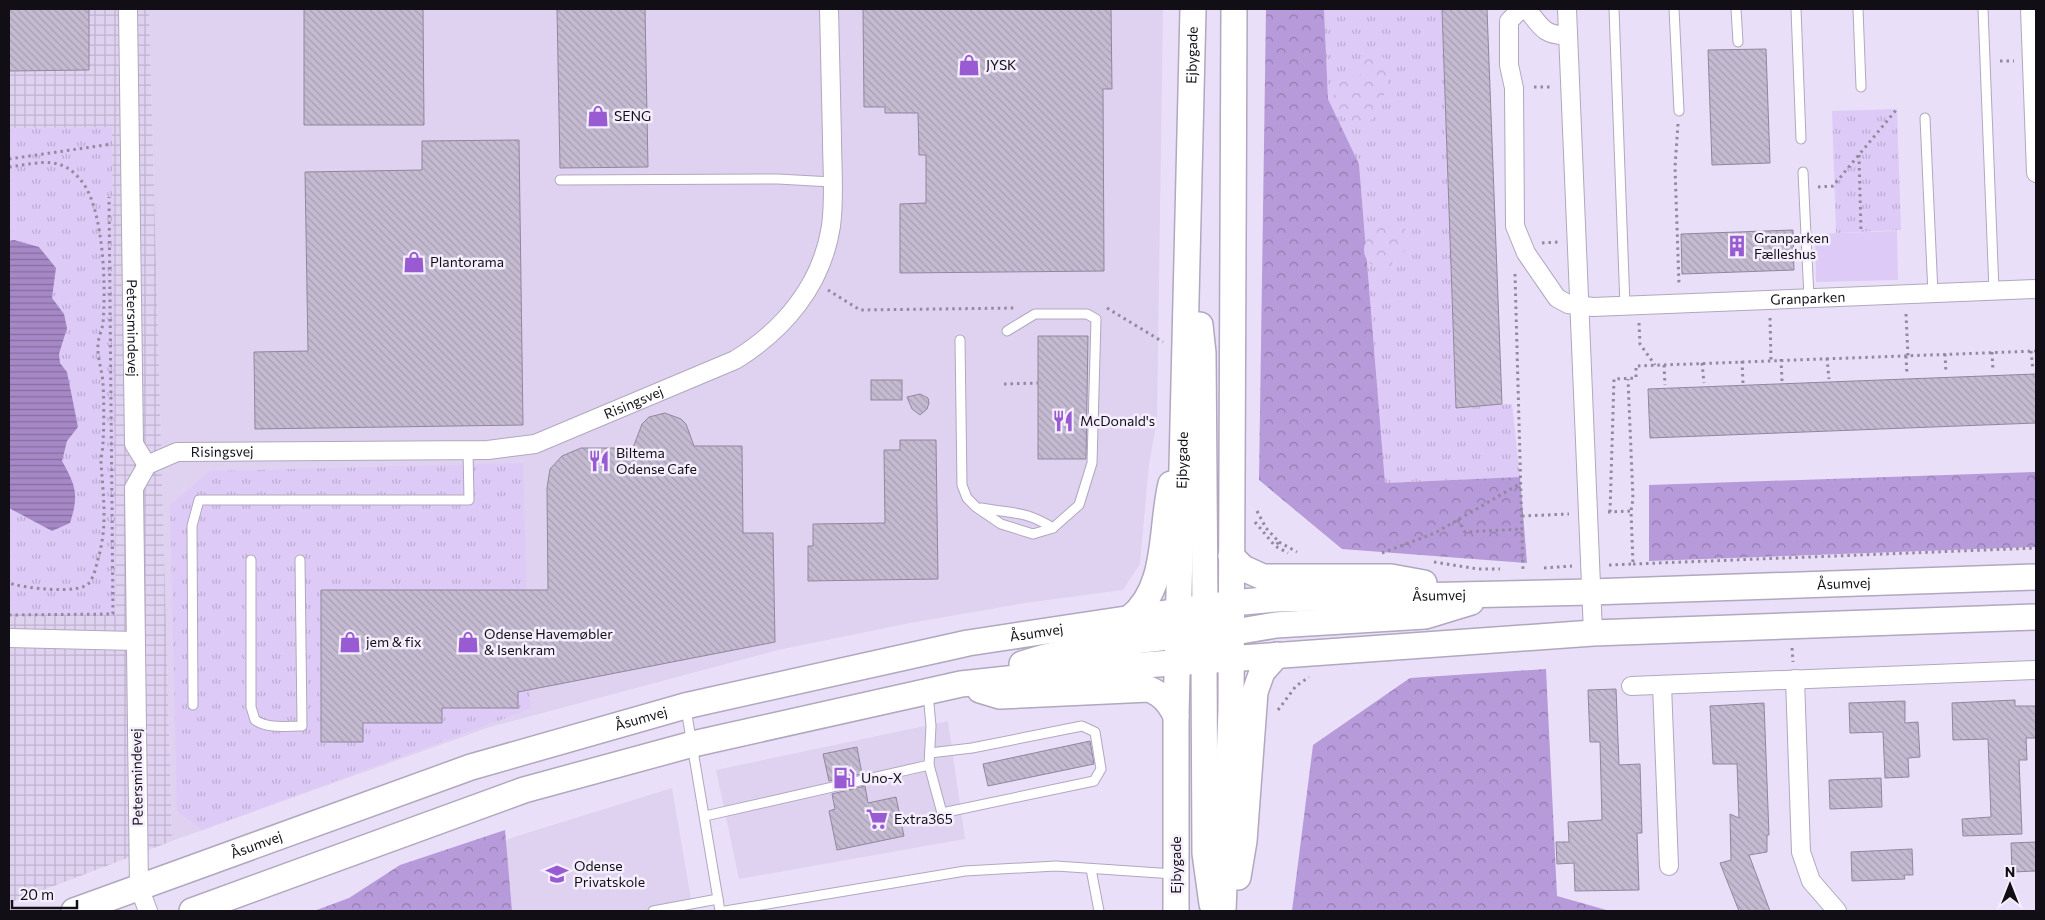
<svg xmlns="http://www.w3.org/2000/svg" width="2045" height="920" font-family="Commissioner,sans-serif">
<defs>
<pattern id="industrial-grid" width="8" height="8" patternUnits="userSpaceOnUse" patternTransform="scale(1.25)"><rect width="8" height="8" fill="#dfd2f1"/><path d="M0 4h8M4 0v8" fill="none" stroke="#beb3ce"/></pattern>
<pattern id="grass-tufts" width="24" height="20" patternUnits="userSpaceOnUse" patternTransform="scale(1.25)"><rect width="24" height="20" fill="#decaf6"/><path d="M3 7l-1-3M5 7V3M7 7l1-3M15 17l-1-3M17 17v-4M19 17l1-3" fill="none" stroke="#bdacd2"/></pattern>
<pattern id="forest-crowns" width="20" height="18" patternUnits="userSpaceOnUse" patternTransform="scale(1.25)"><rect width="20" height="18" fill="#b79ad9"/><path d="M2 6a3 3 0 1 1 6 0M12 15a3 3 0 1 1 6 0" fill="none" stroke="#937caf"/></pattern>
<pattern id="park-crowns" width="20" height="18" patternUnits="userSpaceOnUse" patternTransform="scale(1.25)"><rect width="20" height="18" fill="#decaf6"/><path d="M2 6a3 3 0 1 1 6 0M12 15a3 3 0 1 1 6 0" fill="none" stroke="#bdacd2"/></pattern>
<pattern id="water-rules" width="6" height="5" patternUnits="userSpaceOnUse" patternTransform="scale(1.25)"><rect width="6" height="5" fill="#a588c5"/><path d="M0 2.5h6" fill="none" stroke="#856e9f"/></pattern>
<pattern id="building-back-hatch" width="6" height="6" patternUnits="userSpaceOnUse" patternTransform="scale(1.25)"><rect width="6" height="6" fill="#c4bad1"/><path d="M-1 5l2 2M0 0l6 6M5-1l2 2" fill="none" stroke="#a79fb3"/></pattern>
</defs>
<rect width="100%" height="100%" fill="#eadff8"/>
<!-- built -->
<g fill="#dfd2f1">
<polygon points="149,9 1163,9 1157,420 1149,464 1140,564 1123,590 1025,603 910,623 778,650 490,727 172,841"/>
<polygon points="948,721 965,839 739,879 716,770"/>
<polygon points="672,788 693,911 339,911 514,837"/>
</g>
<!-- industrial -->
<polygon fill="url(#industrial-grid)" points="9,9 149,9 172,841 9,903"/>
<!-- grass -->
<g fill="url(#grass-tufts)">
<polygon points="1324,9 1442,9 1456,407 1512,404 1520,477 1385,483 1359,164 1328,99"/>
<polygon points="1897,109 1901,230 1836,233 1832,111"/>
<polygon points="112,127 116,615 9,614 9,128"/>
<polygon points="523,463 530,709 202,830 177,811 170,505 210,471"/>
</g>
<!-- forest -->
<g fill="url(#forest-crowns)">
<polygon points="1266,9 1324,9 1328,99 1359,164 1385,483 1520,477 1527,563 1342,549 1259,480"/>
<polygon points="2036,472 2036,547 1649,561 1649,485"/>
<polygon points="1546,669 1557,896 1610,911 1292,911 1313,745 1410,678"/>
<polygon points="505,830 512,911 314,911 349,898 400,865"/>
</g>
<!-- park -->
<g fill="url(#park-crowns)">
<path d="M1375 53 1388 60C1391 86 1381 107 1366 127L1341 116 1334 102V83L1344 76 1360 75 1367 54Z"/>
<path d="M1384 220 1400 225 1410 233V248L1394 258 1391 266 1381 270C1352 257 1365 235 1384 220Z"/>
</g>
<!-- pitch -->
<polygon fill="#decaf6" points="1897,231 1898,280 1816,282 1815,234"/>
<!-- water -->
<path fill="url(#water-rules)" d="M14 240 39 247 56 268 52 298 64 314 67 328 59 354 60 363 67 372 78 427 67 441 62 461C76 486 79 495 70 523L52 531 9 508V241Z"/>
<!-- building -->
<g fill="url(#building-back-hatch)" stroke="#91879d">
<polygon points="9,9 89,9 89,70 9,71"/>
<polygon points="304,9 423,9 424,125 304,125"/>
<polygon points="557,9 645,9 648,167 560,168"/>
<polygon points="863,9 1111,9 1112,89 1103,89 1104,271 900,273 900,204 926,203 926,155 919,155 918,113 885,113 885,107 864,107"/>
<polygon points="1442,9 1487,9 1502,404 1456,408"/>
<polygon points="1766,49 1770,163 1712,165 1708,50"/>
<polygon points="519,140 523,425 255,429 254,352 308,351 305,172 422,170 422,141"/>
<polygon points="1793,230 1794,270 1682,274 1681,234"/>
<polygon points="1038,336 1088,336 1086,459 1038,459"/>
<polygon points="2036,374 2036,423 1650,438 1648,389"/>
<rect x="871" y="380" width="31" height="20"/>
<polygon points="920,394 928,398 929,403 927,409 920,415 912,409 907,397"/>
<polygon points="665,413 681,419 686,424 694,446 742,446 743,533 773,533 775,642 518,692 518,708 442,708 442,723 363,723 363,742 321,742 321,590 548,590 547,488 550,469 562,456 581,448 633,448 642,424 649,417"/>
<polygon points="900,440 936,440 938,579 808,581 808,546 813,546 813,524 885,523 884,450 900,450"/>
<polygon points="1616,689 1619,765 1640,764 1642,833 1637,833 1639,890 1575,891 1574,863 1557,864 1556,842 1569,842 1568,822 1602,820 1600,742 1590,742 1588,690"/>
<polygon points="2015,700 2015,706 2036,706 2036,738 2026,738 2027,760 2019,760 2022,834 1963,836 1962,819 1991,817 1988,739 1953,740 1952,703"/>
<polygon points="1905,701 1905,723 1918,722 1920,757 1908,758 1909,777 1885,778 1883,732 1850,733 1849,703"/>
<polygon points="1764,703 1769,835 1767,835 1767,852 1749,855 1770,911 1739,911 1720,863 1731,860 1730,814 1739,818 1737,764 1713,764 1710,706"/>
<polygon points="1090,741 1094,764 988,786 983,764"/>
<polygon points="857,747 862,774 829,781 823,754"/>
<polygon points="1881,778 1882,807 1830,809 1829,780"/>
<polygon points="865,786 868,803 896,797 904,836 837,850 829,811 835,809 832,794"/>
<polygon points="2036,842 2036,871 2012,872 2011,843"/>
<polygon points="1912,849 1913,875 1904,875 1905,879 1852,881 1851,852"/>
</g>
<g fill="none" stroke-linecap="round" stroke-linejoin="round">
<!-- lane casing -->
<g stroke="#b1a7be" stroke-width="11">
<g id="lane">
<polyline points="1614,9 1625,306"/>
<polyline points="1674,9 1679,111"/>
<polyline points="1736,9 1738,42"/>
<polyline points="1796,9 1801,139"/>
<polyline points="1858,9 1861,87"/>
<polyline points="1983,9 1994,291"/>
<polyline points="1925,118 1933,294"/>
<polyline points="1803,172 1809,298"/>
<polyline points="560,180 778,179 832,182"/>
<polyline points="960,340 962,485 967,498 976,507 1001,524 1033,534 1053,528 1079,505 1092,463 1096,319 1087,314 1035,314 1007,331"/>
<path d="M981 508C1013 514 1024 510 1053 528"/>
<path d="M251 560V707L255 720C268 729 286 726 302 726L300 560"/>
<polyline points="193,705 192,526 199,500 469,500 468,451"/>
<polyline points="686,709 720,911"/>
<polyline points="929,765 942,813 1094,781 1101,769 1095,732 1082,726 972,748 930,753"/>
<polyline points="705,816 929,765 931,726 928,693"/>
<polyline points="1091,869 1099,911"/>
<polyline points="653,911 718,899"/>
<polyline points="725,911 965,871 1056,866 1174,874"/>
</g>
</g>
<!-- street casing -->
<g stroke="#b1a7be" stroke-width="20">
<g id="street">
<path id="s1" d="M128 9 134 444 147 465"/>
<path id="s2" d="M1521 9 1509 21V65L1514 88 1515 226 1526 253 1557 298 1568 304 1593 307 2036 289"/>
<path d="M1527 9C1541 27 1544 36 1568 35"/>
<polyline points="1567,9 1593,633"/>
<polyline points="2030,9 2036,173"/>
<polyline points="9,638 135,641"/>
<polyline points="1795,679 1801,852 1811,881 1837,911"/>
<polyline points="1662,685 1669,866"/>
<polyline points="1631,686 2036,670"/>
<path id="s3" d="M148 911 139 887 134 488 147 465 177 452 488 450 535 444 735 360C784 330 822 285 831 226 835 197 832 167 832 138 831 95 830 52 829 9"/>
</g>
</g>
<!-- secondary casing -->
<g stroke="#b1a7be" stroke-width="28">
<g id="secondary">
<polyline points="1200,325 1203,353 1205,607 1213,636 1231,658"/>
<polyline points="1231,556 1243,568 1263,577 1391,577 1424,583"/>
<path d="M1129 619C1169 588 1160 529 1171 484"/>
<polyline points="1217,635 1276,625 1425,616 1471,602"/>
<polyline points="1202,644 1204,660 1205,853 1212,904"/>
<path d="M1022 664C1056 653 1093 646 1129 642 1151 638 1172 639 1193 630"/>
<path d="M980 690 1000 696 1149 689C1163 695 1169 702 1176 716"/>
<polyline points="1238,877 1244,841 1255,692 1262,672 1277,655"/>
<path id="s4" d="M74 911 471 767 685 706 968 643 1232 603 1276 599 1591 592 2036 577"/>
<polyline points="192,911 524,790 693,744 961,684 1130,666 1593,633 2036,617"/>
<path id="s5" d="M1176 911V716L1193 9"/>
<polyline points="1223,911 1231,710 1234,9"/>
</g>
</g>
<!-- path -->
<g stroke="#928a9c" stroke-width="3" stroke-dasharray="2.5 4" stroke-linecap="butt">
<polyline points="2000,61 2014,61"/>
<polyline points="1534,87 1552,87"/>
<polyline points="1678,124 1675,167 1679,285"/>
<polyline points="1859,155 1861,232"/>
<polyline points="9,159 112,144"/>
<path d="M9 167C40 163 62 154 83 183 104 212 106 288 103 323 102 331 98 338 98 345 97 357 102 370 103 383 104 402 104 424 103 443 103 449 101 456 101 462 103 495 108 526 98 559 96 567 94 577 89 583 80 595 23 588 9 583"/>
<polyline points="1818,187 1833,186 1897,109"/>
<polyline points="1542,243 1558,242"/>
<polyline points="1515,274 1523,570"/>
<polyline points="828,290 860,310 1016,308"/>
<polyline points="1107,308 1163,342"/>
<polyline points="1906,314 1908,356"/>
<polyline points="1770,318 1771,360"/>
<polyline points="1639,323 1640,344 1655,365"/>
<polyline points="2031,351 2033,370"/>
<polyline points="1992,352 1993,371"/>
<polyline points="1945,354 1946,373"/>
<polyline points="1906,356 1907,375"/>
<polyline points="1827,358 1829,379"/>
<polyline points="1781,359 1782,381"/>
<polyline points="1742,361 1743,383"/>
<polyline points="1702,363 1704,383"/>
<polyline points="1664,365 1665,385"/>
<polyline points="1004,384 1038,383"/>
<polyline points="1257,511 1266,528 1279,542 1275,546"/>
<polyline points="1608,512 1631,511"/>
<polyline points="1610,512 1614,379 1636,378 1636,366 2036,351"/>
<polyline points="1522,516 1569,514"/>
<polyline points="1458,519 1465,532 1523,529"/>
<polyline points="1255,522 1275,546 1288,553"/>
<polyline points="1279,542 1297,552"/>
<polyline points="1382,553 1435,533 1521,483"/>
<polyline points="1434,562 1478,569 1500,569"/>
<polyline points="1633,564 2036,548"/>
<polyline points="1609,565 1633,564 1631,511 1633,499 1628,379"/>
<polyline points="1544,568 1572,566"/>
<polyline points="9,615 113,614 109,197"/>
<polyline points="1792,648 1793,662"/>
<polyline points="1278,710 1296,686 1309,677"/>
</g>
<!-- lane -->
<use href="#lane" stroke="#fff" stroke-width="9"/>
<!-- street -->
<use href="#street" stroke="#fff" stroke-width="18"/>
<!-- secondary -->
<use href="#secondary" stroke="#fff" stroke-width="25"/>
</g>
<!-- icons -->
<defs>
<g id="shop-bare" transform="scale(1.725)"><path d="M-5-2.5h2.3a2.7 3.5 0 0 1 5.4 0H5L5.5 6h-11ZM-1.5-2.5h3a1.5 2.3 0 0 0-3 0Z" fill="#985bd2" stroke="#f5effd" stroke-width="2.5" paint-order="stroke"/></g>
<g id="building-bare" transform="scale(1.725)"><path d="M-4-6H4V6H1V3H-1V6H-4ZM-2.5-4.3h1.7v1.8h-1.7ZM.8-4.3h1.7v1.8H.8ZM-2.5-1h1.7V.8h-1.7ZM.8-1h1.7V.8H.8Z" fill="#985bd2" stroke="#f5effd" stroke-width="2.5" paint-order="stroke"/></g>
<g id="restaurant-bare" transform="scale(1.725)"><path d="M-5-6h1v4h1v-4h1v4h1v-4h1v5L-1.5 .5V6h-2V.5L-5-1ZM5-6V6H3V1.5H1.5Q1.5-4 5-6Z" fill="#985bd2" stroke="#f5effd" stroke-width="2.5" paint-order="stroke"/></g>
<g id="fuel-bare" transform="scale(1.725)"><path d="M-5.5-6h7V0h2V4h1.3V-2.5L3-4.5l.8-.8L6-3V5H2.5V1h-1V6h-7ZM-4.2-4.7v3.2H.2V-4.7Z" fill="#985bd2" stroke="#f5effd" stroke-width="2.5" paint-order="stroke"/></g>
<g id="supermarket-bare" transform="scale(1.725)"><path d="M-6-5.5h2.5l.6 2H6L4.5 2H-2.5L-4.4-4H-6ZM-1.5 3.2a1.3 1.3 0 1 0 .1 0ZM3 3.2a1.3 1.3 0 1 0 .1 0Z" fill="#985bd2" stroke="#f5effd" stroke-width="2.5" paint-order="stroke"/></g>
<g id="school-bare" transform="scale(1.725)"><path d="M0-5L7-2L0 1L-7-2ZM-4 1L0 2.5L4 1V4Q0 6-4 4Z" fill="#985bd2" stroke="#f5effd" stroke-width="2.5" paint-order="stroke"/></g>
</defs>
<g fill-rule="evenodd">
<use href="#shop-bare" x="969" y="65"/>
<use href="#shop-bare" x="598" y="116"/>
<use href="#building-bare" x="1737" y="246"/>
<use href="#shop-bare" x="414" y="262"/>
<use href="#restaurant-bare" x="1063" y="421"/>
<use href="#restaurant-bare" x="599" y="461"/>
<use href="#shop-bare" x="350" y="642"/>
<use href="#shop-bare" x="468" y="642"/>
<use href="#fuel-bare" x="844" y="778"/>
<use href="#supermarket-bare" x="877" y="819"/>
<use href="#school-bare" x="557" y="874"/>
</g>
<g text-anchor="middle" stroke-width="5" stroke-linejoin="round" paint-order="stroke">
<!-- street labels -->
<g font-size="14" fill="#120e16" stroke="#f5effd">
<text dy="5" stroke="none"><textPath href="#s5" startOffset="856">Ejbygade</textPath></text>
<text dy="5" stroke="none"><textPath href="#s2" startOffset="559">Granparken</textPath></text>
<text dy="5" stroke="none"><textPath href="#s1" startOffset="319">Petersmindevej</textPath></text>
<text dy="5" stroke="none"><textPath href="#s3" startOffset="949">Risingsvej</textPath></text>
<text dy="5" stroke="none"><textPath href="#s3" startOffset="529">Risingsvej</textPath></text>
<text dy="5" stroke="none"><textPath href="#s5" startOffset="451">Ejbygade</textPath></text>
<text dy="5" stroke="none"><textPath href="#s4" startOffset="1814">Åsumvej</textPath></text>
<text dy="5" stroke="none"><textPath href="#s4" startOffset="1409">Åsumvej</textPath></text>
<text dy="5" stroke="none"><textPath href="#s4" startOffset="1004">Åsumvej</textPath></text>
<text dy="5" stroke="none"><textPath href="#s4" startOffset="599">Åsumvej</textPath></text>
<text transform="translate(137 777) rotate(-91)" y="5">Petersmindevej</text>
<text dy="5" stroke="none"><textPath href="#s4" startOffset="194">Åsumvej</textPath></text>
<text transform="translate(1176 865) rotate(-90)" y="5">Ejbygade</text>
</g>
<!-- poi labels -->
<g font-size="14" fill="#120e16" stroke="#f5effd" text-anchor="start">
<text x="986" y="70">JYSK</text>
<text x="614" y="121">SENG</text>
<text x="1754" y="243">Granparken<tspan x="1754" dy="16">Fælleshus</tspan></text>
<text x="430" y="267">Plantorama</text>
<text x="1080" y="426">McDonald's</text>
<text x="616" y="458">Biltema<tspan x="616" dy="16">Odense Cafe</tspan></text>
<text x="484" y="639">Odense Havemøbler<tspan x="484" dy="16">&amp; Isenkram</tspan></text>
<text x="366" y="647">jem &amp; fix</text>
<text x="861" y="783">Uno-X</text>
<text x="894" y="824">Extra365</text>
<text x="574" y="871">Odense<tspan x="574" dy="16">Privatskole</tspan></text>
</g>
</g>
<!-- border -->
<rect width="2045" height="920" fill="none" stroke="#120e16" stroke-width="20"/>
<!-- north arrow -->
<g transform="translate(2010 885)" stroke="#f5effd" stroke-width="4" paint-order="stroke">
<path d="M0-4L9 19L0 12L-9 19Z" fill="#120e16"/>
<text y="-8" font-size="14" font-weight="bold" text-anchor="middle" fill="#120e16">N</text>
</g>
<!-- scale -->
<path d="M12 900v8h65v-8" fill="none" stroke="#120e16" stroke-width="2.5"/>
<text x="20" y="900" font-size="15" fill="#120e16" stroke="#f5effd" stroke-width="4" paint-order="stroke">20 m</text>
</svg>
